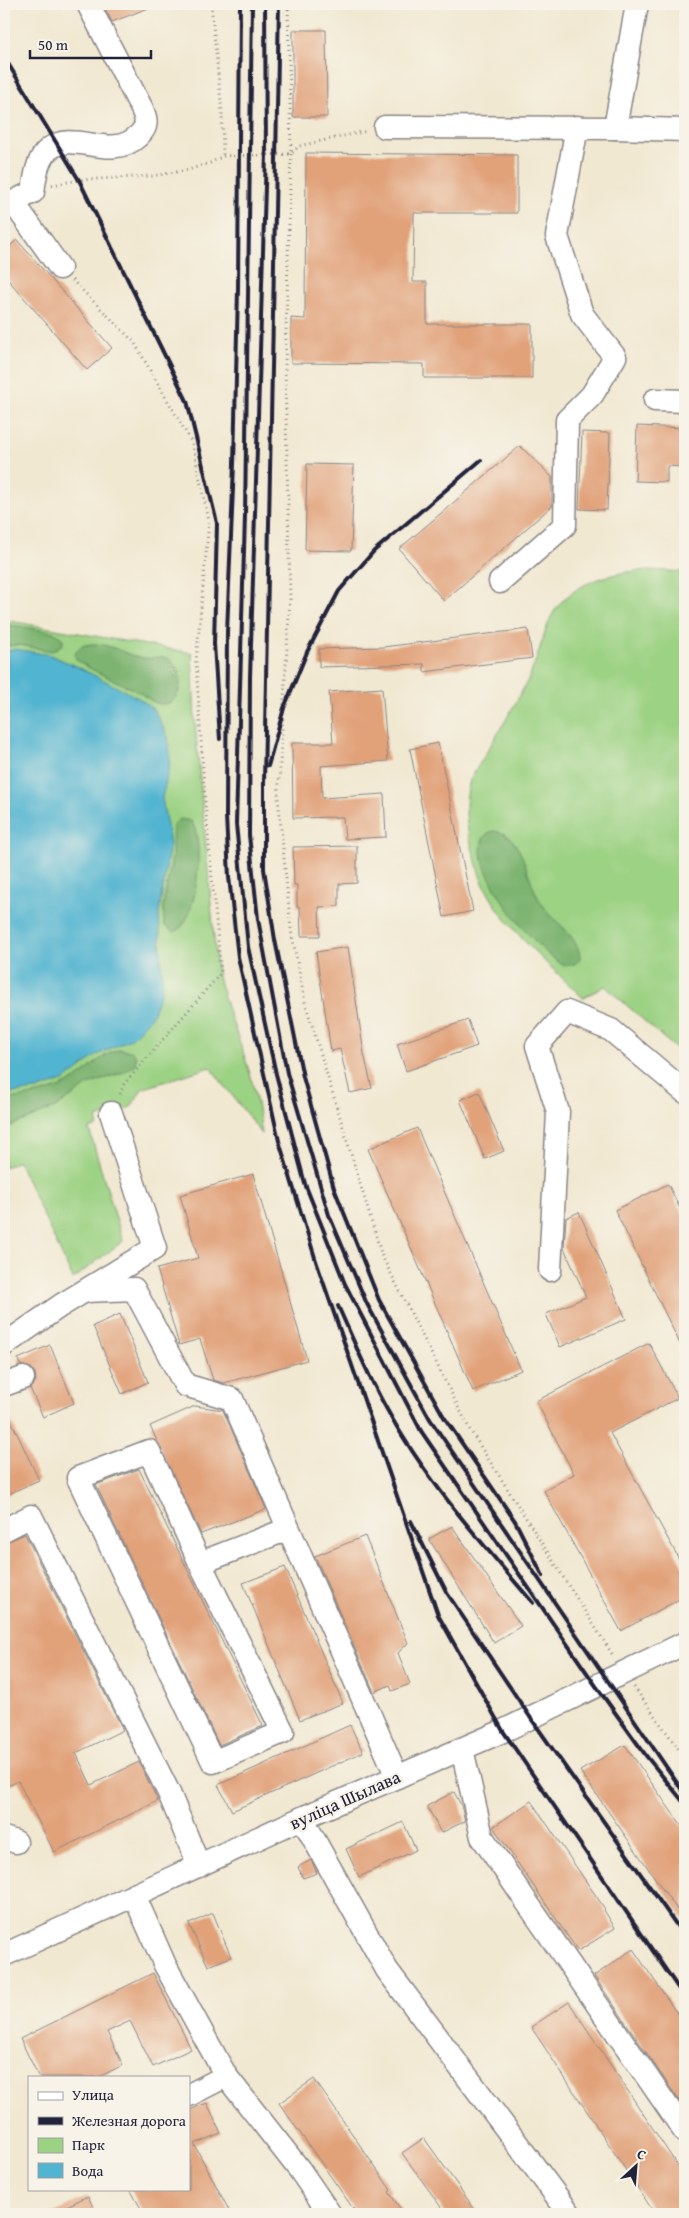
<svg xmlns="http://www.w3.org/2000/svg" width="689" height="2218" font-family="'Gentium Book Plus',serif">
<rect width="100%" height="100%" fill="#f7f3e8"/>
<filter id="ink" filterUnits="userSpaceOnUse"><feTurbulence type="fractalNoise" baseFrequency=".02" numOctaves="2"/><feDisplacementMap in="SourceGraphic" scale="10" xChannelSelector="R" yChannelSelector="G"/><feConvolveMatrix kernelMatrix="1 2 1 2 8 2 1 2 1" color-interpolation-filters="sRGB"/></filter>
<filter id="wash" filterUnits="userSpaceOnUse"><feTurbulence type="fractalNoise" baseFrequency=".0096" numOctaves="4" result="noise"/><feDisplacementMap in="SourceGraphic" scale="20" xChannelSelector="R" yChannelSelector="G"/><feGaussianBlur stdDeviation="1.12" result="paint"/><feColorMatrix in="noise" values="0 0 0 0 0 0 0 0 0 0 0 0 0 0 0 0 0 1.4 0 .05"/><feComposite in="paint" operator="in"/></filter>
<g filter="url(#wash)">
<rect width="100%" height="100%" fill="#f1e8d1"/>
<!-- green -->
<g fill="#9cd283" stroke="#5f7a5f">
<path d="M649 570 685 572V1057L605 986 583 998C549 964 507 931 485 887 479 877 477 863 473 851 466 826 463 806 470 780 490 746 511 713 529 678 537 660 541 642 548 624 563 583 611 572 649 570Z"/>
<path d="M4 620 192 653 195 722 217 972C225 1007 240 1039 250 1074 256 1094 259 1114 262 1134L210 1067 142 1089 131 1107 96 1118 98 1126 89 1129 123 1241 73 1279 18 1161 4 1168Z"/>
</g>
<!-- forest -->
<g fill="#7db471" stroke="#506b56">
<polygon points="4,624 53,632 63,639 63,644 52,651 19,645 4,646"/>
<path d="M97 644C113 645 127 656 144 658 153 659 162 655 170 660 186 670 183 705 162 704 152 704 144 694 135 690 115 680 95 673 77 660L75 656C76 645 87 644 97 644Z"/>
<path d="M180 819 191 821C205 836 198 926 174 932L164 925 163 905 172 858 173 825Z"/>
<path d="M493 831C501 832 508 834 513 841 528 860 529 887 544 907 556 923 580 938 580 959L576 963C572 965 569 966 565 965 538 957 449 844 493 831Z"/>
<path d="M121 1049 133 1052 136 1056 135 1065 124 1072 88 1085 57 1107 4 1129V1100C28 1096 55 1093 76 1079 92 1068 101 1054 121 1049Z"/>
</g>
<!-- water -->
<polygon fill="#51b4d0" stroke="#3a6b86" points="15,649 50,655 78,667 140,699 154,710 168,737 170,753 169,767 162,798 170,843 159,912 162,978 161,992 151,1017 132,1038 97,1055 65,1080 37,1090 4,1094 4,652"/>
<g id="blocks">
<!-- building -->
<g fill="#e1a179">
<polygon points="103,4 156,4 156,5 112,22"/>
<polygon points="293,30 326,30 327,117 293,117"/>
<polygon points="306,153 517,155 517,213 414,213 413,282 427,282 427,324 532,324 532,378 424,378 424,364 291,363 291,318 305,319"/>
<polygon points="17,240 112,348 87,370 4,275 4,251"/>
<polygon points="637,426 685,428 685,467 667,466 667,482 635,481"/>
<polygon points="582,432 610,433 607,510 579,509"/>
<polygon points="520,446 552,477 552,506 444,601 399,549"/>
<polygon points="307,464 354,465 351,551 305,550"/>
<polygon points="528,629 532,658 424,672 424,664 319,667 319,649 383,647"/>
<polygon points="382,688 388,761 321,766 322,798 384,794 386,837 345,839 343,817 293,818 292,743 333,743 329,692"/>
<polygon points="438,743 473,911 444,917 410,749"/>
<polygon points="357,846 357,883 339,884 339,906 319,907 320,936 301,936 300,907 297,907 297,885 294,885 293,847"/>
<polygon points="348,947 364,1054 372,1088 350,1093 340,1049 331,1051 316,952"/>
<polygon points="468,1020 477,1046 406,1071 397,1044"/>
<polygon points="479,1092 504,1151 485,1159 460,1100"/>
<polygon points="417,1128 521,1370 473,1391 368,1149"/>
<polygon points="253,1174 307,1360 224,1383 213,1380 200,1339 179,1345 157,1269 198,1258 180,1195"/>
<polygon points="668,1184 685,1219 685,1354 615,1210"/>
<polygon points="579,1212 626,1319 560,1347 546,1314 586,1297 564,1248 566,1218"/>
<polygon points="120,1314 148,1382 122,1394 93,1326"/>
<polygon points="649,1343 678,1398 610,1433 685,1570 685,1596 621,1631 544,1491 574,1474 536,1401"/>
<polygon points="50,1345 74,1403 43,1417 30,1388 36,1381 35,1373 31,1368 20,1365 18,1359"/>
<polygon points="4,1406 39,1480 4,1496"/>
<polygon points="195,1406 223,1410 266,1509 201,1534 150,1426"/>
<polygon points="139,1469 263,1726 219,1745 96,1485"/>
<polygon points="452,1526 521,1626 494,1643 429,1539"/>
<polygon points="25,1534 123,1730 76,1753 91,1785 139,1762 158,1801 54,1852 18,1781 4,1788 4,1543"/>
<polygon points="365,1536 408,1643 398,1653 410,1684 392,1691 390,1685 374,1692 315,1556"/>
<polygon points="285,1567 343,1703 300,1720 243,1583"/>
<polygon points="350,1725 363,1752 232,1811 218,1785"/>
<polygon points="625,1745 685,1831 685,1921 580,1771"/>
<polygon points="454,1792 461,1805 465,1821 441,1833 427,1806"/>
<polygon points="531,1801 605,1909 604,1910 615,1928 578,1951 493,1827"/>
<polygon points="403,1822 416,1850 359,1877 346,1849"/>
<polygon points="311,1860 317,1873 303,1878 298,1867"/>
<polygon points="213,1913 231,1957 208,1966 189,1924"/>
<polygon points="633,1949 685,2025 685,2109 594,1976"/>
<polygon points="153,1973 191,2049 153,2067 130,2021 107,2032 123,2065 99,2077 39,2077 20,2039"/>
<polygon points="569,2002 685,2177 685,2214 655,2214 531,2027"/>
<polygon points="314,2079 391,2190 389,2192 404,2214 357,2214 279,2103"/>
<polygon points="207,2103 221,2133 194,2144 231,2214 144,2214 130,2189 189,2189 189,2110"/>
<polygon points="424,2138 478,2214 446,2214 402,2153"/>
<polygon points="88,2196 96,2214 50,2214"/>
</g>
</g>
</g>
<g filter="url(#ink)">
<use href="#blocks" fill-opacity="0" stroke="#8a8586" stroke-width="1"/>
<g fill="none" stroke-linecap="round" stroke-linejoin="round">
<!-- minor casing -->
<g stroke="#8a8586" stroke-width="25">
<g id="minor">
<polyline points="385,127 615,128 637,4"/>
<polyline points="615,128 685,130"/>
<path d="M4 202H13L33 192C35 178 37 158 49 149 74 129 111 162 138 136 148 127 147 120 142 109L88 4"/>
<polyline points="13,202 60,268"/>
<polyline points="655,400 685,401"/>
<polyline points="500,582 565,525 567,420 592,395 615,357 582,314 557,236 577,127"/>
<polyline points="550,1270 558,1112 537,1046 567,1012 611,1030 685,1092"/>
<polyline points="86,1291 134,1289 185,1385 232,1399 397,1777"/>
<polyline points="4,1345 60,1306 155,1248 111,1113"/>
<polyline points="4,1385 23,1378"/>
<polyline points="4,1530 31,1516 169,1793 199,1866"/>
<polyline points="200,1563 149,1451 78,1478 213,1762 283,1732 200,1563 288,1529"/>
<polyline points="462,1749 482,1837 685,2132"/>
<polyline points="302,1818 387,1970 570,2214"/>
<polyline points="4,1838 16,1842"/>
<polyline points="134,1895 165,1965 226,2076 299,2169 330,2214"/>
<polyline points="4,1955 302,1818 503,1731 685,1643"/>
<polyline points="189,2095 226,2076"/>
</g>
</g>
<!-- path -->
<g stroke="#8a8586" stroke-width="3" stroke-dasharray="1 4" stroke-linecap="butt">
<polyline points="211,4 222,113 223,156"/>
<polyline points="288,4 291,154 285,367 290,599 278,797 291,930 305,1002 382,1256 470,1430 614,1657"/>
<polyline points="52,185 79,180 152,176 188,170 210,163 223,156 291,154 299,146 367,131"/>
<polyline points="72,280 134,342 192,443 209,521 196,662 205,802 221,973 124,1084 119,1097"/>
<polyline points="634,1687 685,1758"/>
</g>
<!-- minor -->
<use href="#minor" stroke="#fff" stroke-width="22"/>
<!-- rail -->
<g stroke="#22223b" stroke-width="4">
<polyline points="240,4 238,289 234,464 227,632 226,816 229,877 238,957 279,1141 316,1261 438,1615 503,1731 685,1998"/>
<polyline points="252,4 245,516 236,824 248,947 276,1074 305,1184 345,1284 421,1431 596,1686 647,1757 685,1804"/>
<polyline points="265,4 266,154 250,677 249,835 258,919 287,1073 329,1215 367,1304 430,1419 684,1793"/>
<polyline points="279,4 264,783 264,869 275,940 303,1077 334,1188 379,1300 444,1417 515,1521 543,1576"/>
<polyline points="4,57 79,180 187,401 217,523 214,644 220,739"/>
<polyline points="268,766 284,708 307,652 339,591 374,551 481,460"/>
<path d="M338 1306C353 1339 367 1374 385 1406 424 1478 480 1541 533 1603"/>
<polyline points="411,1521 447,1593 530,1717 685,1937"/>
</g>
</g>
</g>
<g text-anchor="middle" stroke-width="5" stroke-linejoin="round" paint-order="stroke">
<!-- street labels -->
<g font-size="18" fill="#22223b" stroke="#f7f3e8">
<text transform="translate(345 1800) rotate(-24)" y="6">вуліца Шылава</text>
</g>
</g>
<!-- margin -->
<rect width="689" height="2218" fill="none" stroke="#f7f3e8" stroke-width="20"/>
<!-- legend -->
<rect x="28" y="2076" width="162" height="115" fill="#f7f3e8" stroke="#a29fa3"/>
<rect x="38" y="2092" width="25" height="8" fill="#ffffff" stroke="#a29fa3"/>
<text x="72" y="2100" font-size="15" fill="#22223b">Улица</text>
<rect x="38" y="2117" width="25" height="8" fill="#22223b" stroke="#a29fa3"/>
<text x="72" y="2126" font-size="15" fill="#22223b">Железная дорога</text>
<rect x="38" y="2138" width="25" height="15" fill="#9cd283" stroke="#a29fa3"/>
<text x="72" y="2150" font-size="15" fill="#22223b">Парк</text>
<rect x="38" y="2163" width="25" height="15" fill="#51b4d0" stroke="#a29fa3"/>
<text x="72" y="2176" font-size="15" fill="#22223b">Вода</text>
<!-- north arrow -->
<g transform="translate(636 2166) rotate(26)" stroke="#f7f3e8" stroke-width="4" paint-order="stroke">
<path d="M0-4L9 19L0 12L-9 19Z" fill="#22223b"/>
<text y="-8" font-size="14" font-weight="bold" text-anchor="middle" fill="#22223b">С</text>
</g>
<!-- scale -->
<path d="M30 50v8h121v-8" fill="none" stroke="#22223b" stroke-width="2.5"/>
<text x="38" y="50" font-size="15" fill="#22223b" stroke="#f7f3e8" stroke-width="4" paint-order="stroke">50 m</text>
</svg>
